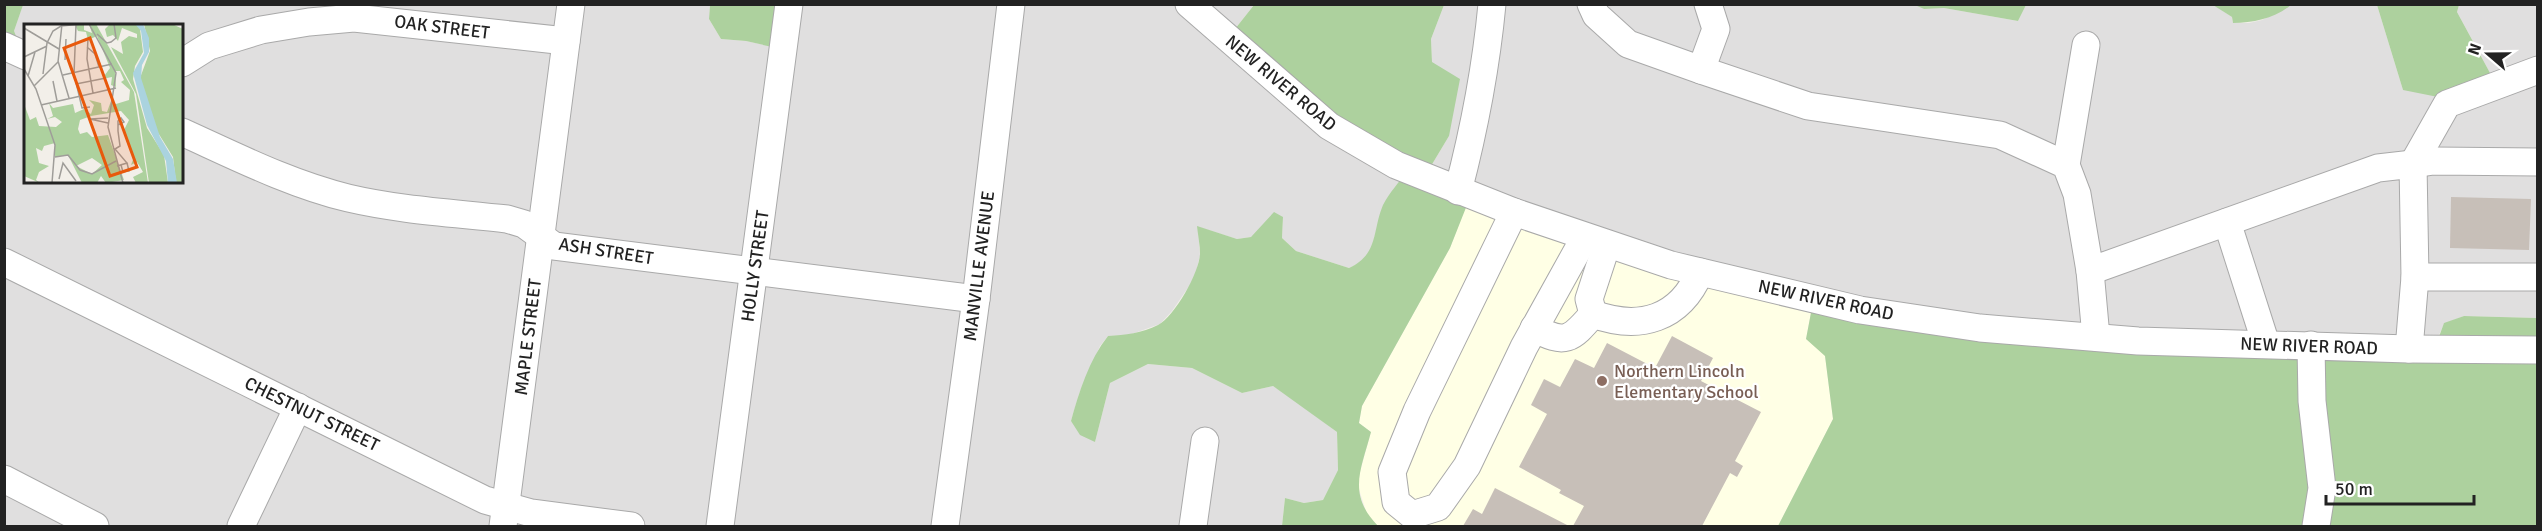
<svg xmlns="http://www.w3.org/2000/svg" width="2542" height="531" font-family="Signika,sans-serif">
<rect width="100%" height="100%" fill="#f2efe9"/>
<!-- residential -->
<g fill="#e0dfdf" fill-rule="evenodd">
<path d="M23 4 710 5 709 19 721 39 746 41 789 50 796 5H1254L1235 29 1408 170 1384 204 1370 253 1360 263 1349 268 1296 251 1282 238 1283 217 1251 237 1237 239 1198 227 1200 256 1194 279 1172 311 1160 324 1129 335 1108 336 1100 346 1079 394 1071 421 1095 442 1110 383 1148 364 1192 368 1242 393 1273 386 1292 398 1337 432 1338 470 1323 500 1304 503 1285 498 1282 526H5L4 48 14 31ZM26 26H182V182H26Z"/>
<polygon points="1915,4 1924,9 1944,8 2018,21 2026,5 2213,4 2232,17 2233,23 2249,23 2262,20 2291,5 2377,5 2403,90 2496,84 2457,12 2459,5 2537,5 2537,318 2464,316 2444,324 2440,333 2430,348 2131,342 1820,302 1425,176 1449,136 1432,62 1431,39 1444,5"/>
</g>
<!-- education -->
<polygon fill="#ffffe5" points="1466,206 1682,281 1811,313 1806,339 1825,355 1833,419 1778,526 1378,526 1367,514 1357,483 1371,432 1359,423 1362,406 1450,248"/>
<!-- forest -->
<g fill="#add19e">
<polygon points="5,5 23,5 14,31 23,54 5,48"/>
<polygon points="710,5 796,5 790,51 746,41 721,39 709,19"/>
<path d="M1254 5H1444L1431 39 1432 62 1460 79 1449 136 1425 176 1469 200 1450 248 1362 406 1359 423 1371 432C1361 470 1347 494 1378 526H1282L1285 498 1304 503 1323 500 1338 470 1337 432 1273 386 1242 393 1192 368 1148 364 1110 383 1095 442 1080 435 1071 421C1079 392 1089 360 1108 336 1125 335 1142 333 1158 325 1175 316 1199 273 1200 254 1200 245 1198 236 1197 226L1237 239 1251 237 1274 212 1283 217 1282 238 1296 251 1349 268C1379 254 1372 231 1383 205 1389 193 1400 181 1408 170L1332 124 1235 29Z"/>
<polygon points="1915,5 2026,5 2018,21 1944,8 1924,9"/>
<path d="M2213 5H2291C2275 18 2254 23 2233 23L2232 17Z"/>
<polygon points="2377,5 2459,5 2457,12 2496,84 2438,97 2403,90"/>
<polygon points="1813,302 1944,323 2430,348 2440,334 2444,323 2464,316 2537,318 2537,526 1778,526 1833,419 1825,356 1806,339"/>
</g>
<!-- building -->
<g fill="#c7bfb8">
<polygon points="2451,197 2531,199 2529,250 2450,248"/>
<polygon points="1672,336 1713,358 1701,381 1761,412 1735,461 1743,466 1737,477 1730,473 1702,526 1573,526 1584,506 1559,493 1561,490 1519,467 1547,414 1531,405 1544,379 1560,387 1575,359 1594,368 1607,343 1655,368"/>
<polygon points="1495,488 1569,526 1463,526 1473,509 1482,514"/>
</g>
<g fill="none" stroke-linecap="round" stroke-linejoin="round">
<!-- minor casing -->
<g stroke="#a9a9a9" stroke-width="29">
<g id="minor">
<polyline points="1189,4 1329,126 1396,165 1514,212 1671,265 1860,310 1980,328 2138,341 2409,349 2538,350"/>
<polyline points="1591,4 1596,15 1628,44 1701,70 1808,106 2000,135 2066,165 2077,194 2090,271 2378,168 2413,164 2415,277 2409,349"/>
<polyline points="4,46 26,56"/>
<polyline points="182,63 209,46 261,30 309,22 354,18 566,41"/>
<polyline points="1701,70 1716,29 1708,4"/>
<path d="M182 132C235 156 290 184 348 198 399 210 454 213 507 219L524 224 554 246 976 299"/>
<polyline points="2413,164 2447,104 2538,70"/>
<polyline points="2413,164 2434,161 2538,162"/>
<polyline points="2066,165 2086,45"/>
<path d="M1458 191C1474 130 1486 68 1492 4"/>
<polyline points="1514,212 1417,411 1392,472 1396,502 1412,515 1438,507 1467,466 1524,347 1585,237"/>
<polyline points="2227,222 2266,344"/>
<polyline points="4,262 485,500 531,513 631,526"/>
<polyline points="2090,271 2096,337"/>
<polyline points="2415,277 2538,277"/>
<path d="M1593 314C1640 331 1680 319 1700 272"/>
<polyline points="1593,314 1589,299 1607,244"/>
<path d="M1534 328C1565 345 1571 340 1593 314"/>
<polyline points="2311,345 2312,401 2322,488 2316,526"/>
<polyline points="4,479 95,526"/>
<polyline points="241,526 298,407"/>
<polyline points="503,526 571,4"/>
<polyline points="720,526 789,4"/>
<polyline points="945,526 976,299 1011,4"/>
<polyline points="1193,526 1205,441"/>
</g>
</g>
<!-- minor -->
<use href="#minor" stroke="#fff" stroke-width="27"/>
</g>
<!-- markers -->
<circle fill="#8d6e63" stroke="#fff" stroke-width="2" cx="1602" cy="381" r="6"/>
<g text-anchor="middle" stroke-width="4.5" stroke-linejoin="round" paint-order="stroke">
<!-- street labels -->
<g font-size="18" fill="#222" stroke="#fff">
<text transform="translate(442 27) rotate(7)" y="6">OAK STREET</text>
<text transform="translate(1281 83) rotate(40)" y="6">NEW RIVER ROAD</text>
<text transform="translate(606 251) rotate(9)" y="6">ASH STREET</text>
<text transform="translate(755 266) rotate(-82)" y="6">HOLLY STREET</text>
<text transform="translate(979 266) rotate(-83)" y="6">MANVILLE AVENUE</text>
<text transform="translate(1826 300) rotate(12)" y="6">NEW RIVER ROAD</text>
<text transform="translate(528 337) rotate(-83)" y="6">MAPLE STREET</text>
<text transform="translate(2309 346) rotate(2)" y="6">NEW RIVER ROAD</text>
<text transform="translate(312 414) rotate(26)" y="6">CHESTNUT STREET</text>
</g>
<!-- education labels -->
<g font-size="18" fill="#785e54" stroke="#fff" text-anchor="start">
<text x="1614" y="377">Northern Lincoln<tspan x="1614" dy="21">Elementary School</tspan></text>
</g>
</g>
<!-- overview -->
<g transform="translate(24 24)">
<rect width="159" height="159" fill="#f2efe9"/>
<path d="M65 0H72L110 68 124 159H112L109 153 119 148 113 138 107 141 110 133 100 106 105 96 97 87 67 92 56 96 54 105 56 110 63 108 68 113 84 111 100 156 82 159 77 152 73 159H58L44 131 31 133V119L20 122 18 127 12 124 15 139 25 142 15 148 12 156 16 159 0 152V80L6 96 12 93 15 102 32 103 38 98 31 93 23 95 29 92 25 79 29 84 49 80 51 89 60 85 67 90 70 81 65 76 77 79 78 87 83 88 87 77 92 80 105 76 106 66 97 58 100 56 96 47H91L92 63 87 61 88 53 78 55 86 44 73 12 64 16 62 8 54 7 51 1H60V6L68 9ZM68 134 78 141 68 150 52 142ZM86 0H112L116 5 119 28 111 42 109 55 123 104 140 131 144 159H125L112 70 87 23 99 30 97 18 105 12 113 14V10L98 4 94 17 89 11 83 13 81 5ZM120 0H148L159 5V159H152L149 133 133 107 116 54 126 27Z" fill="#add19e" fill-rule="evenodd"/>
<path d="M111 0H119L125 14V28L118 41 117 54 136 113 149 135 153 159H144L142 137 123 101 109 49 120 29 117 7Z" fill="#aad3df"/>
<path fill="none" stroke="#9f9d99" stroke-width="1.5" d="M65 0 92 49 84 103 99 159M52 1 50 50 58 84 66 83M0 4 35 25M73 10 83 19 87 18 92 14 90 0M64 14 63 35 69 69M63 23 71 30 75 43M0 33 23 22M41 36 42 15M34 37 45 74M0 45 12 65 31 121 28 159M19 50 23 19 29 7 37 2 58 0M39 51 88 40M4 52 11 28M29 57 33 77M52 60 82 54M10 62 34 38 38 0M17 81 92 64M84 94 66 95 84 99M31 133 44 131 56 146 68 150 92 137M97 141 99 148 105 147 103 139M93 142 103 139 91 125 96 122 94 107V97L97 94 100 98 94 101M35 155 39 139 52 157"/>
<path fill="#e8590c" fill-opacity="0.15" stroke="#e8590c" stroke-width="3" d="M66 14 113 143 86 152 40 24Z"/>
<rect width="159" height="159" fill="none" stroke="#222" stroke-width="3"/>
</g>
<!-- border -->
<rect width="2542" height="531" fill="none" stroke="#222222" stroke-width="12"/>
<!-- north arrow -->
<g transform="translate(2488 54) rotate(290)" stroke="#ffffff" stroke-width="4.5" paint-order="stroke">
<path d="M0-4.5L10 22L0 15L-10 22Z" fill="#222222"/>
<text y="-9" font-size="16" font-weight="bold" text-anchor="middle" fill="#222222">N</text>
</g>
<!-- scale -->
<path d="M2326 495v9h148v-9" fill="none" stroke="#222222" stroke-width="3"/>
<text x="2335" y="495" font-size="18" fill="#222222" stroke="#ffffff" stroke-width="4.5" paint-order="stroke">50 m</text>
</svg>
